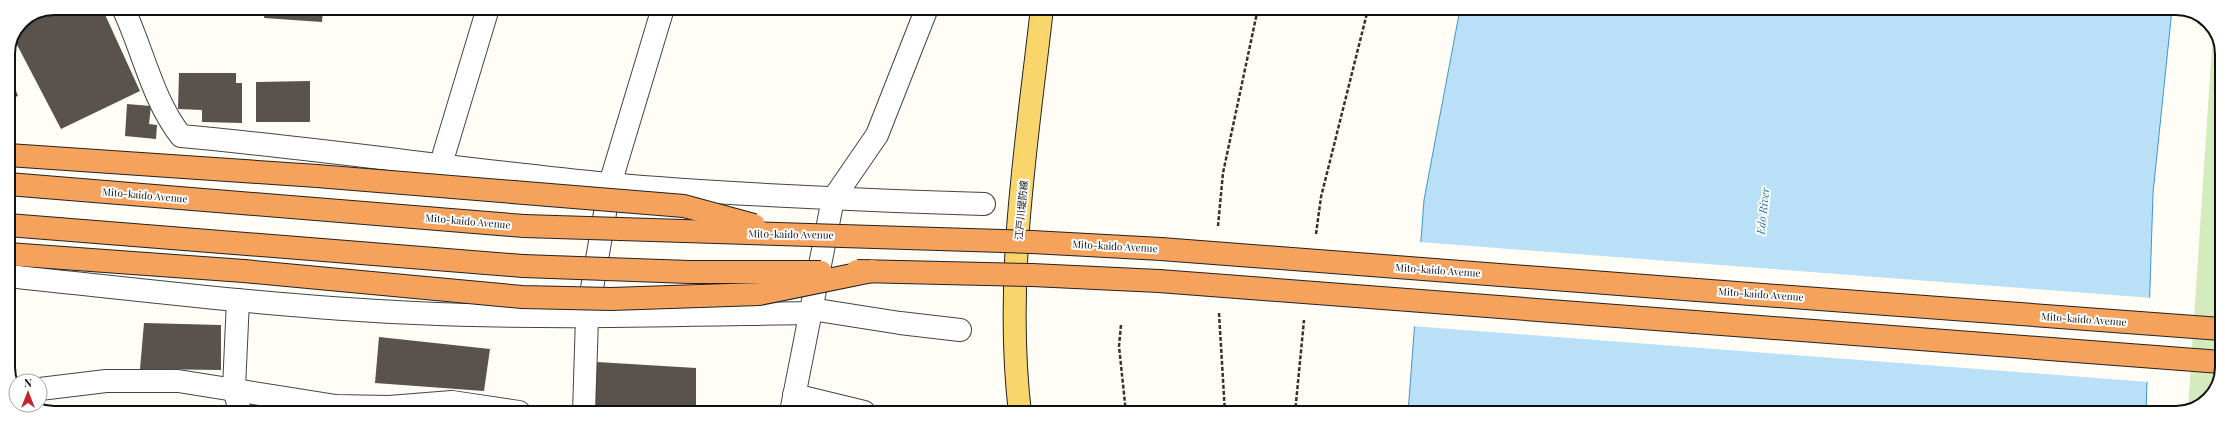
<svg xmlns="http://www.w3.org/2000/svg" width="2230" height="421" font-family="'Playfair Display','Noto Sans JP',serif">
<rect width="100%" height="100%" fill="#fffdf5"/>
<!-- green -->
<polygon fill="#d5ebbd" points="2213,31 2222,48 2221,376 2206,402 2188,409"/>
<!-- water -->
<polygon fill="#b9e0f7" stroke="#3f96cf" points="1460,9 2172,9 2153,193 2146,413 1408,413 1424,200"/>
<!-- pier -->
<polygon fill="#fffdf5" points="1419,242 2152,298 2149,382 1412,326"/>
<!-- building -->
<g fill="#5a524d">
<polygon points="54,8 102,8 140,91 61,129 14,39 22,21"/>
<polygon points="135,8 159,8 137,15"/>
<polygon points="265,8 323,8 322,22 264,18"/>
<polygon points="8,70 18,96 8,99"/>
<polygon points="179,73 236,73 236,83 242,83 242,123 202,122 202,110 178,109"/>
<polygon points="310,81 310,122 256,122 256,82"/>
<polygon points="127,104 151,106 149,124 157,125 156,139 125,136"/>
<polygon points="144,323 221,325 221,370 140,369"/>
<polygon points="379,337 490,349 484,391 375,383"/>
<polygon points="597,362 696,368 696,412 592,409"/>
</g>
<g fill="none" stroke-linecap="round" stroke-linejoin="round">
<!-- minor casing -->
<g stroke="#444" stroke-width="24">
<g id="minor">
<path d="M123 8C143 50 152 99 181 136 324 149 465 170 608 184 732 195 858 200 984 204"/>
<polyline points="440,167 488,8"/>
<path d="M8 276C143 290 279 307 415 313 547 319 679 315 811 313"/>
<polyline points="238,300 234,388 240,412"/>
<polyline points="811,309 900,323 960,330"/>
<polyline points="40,389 106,381 178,381 336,406 389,407 452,402 519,412"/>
<polyline points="794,395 864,412"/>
<polyline points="584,412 587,317 610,184 663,8"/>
<polyline points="791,412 833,199 877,135 927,8"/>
</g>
</g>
<!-- major casing -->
<g stroke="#222" stroke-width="24">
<path id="major" d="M1020 413C1004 279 1027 142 1042 8"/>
</g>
<!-- highway casing -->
<g stroke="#222" stroke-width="24">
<g id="highway">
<polyline points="8,155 317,176"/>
<polyline points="8,184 524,226"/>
<polyline points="8,225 523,266"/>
<polyline points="1032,242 1161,249"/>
<polyline points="8,254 244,271"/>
<polyline points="1032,275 1159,281"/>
<polyline points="1697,290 2221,329"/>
<polyline points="1695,322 2221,362"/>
</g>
</g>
<!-- path -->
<g stroke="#333" stroke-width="2.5" stroke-dasharray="4 2" stroke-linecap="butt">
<polyline points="1218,226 1223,173 1258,8"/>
<polyline points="1316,234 1321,197 1368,9"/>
<polyline points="1219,313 1225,413"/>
<polyline points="1121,325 1119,346 1126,413"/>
<polyline points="1295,413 1304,320"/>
</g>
<!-- minor -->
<use href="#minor" stroke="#fff" stroke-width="22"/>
<!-- major -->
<use href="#major" stroke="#f9d66b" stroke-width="22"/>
<!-- highway -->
<use href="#highway" stroke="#f5a25d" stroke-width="22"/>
<!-- highway-bridge casing -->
<g stroke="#222" stroke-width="24" stroke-linecap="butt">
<g id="highway-bridge">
<polyline points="317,176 684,206 754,225"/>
<polyline points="524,226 1032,242"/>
<polyline points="1161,249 1697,290"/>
<polyline points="523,266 689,272 821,272"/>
<polyline points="244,271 522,297 611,299 759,294 872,271"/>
<polyline points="857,271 1032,275"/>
<polyline points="1159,281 1695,322"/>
</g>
</g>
<!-- highway-bridge -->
<use href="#highway-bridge" stroke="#f5a25d" stroke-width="22"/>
</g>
<g text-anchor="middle" stroke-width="4" stroke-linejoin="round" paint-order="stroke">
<!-- street labels -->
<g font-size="10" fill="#111" stroke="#fff">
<text transform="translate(145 195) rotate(5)" y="4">Mito-kaido Avenue</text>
<text transform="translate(1021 210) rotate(-85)" y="4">江戸川堤防線</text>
<text transform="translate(468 221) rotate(5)" y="4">Mito-kaido Avenue</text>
<text transform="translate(791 234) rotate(1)" y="4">Mito-kaido Avenue</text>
<text transform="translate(1115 246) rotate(3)" y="4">Mito-kaido Avenue</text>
<text transform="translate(1438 270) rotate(4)" y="4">Mito-kaido Avenue</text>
<text transform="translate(1761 294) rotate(4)" y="4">Mito-kaido Avenue</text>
<text transform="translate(2084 319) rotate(4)" y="4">Mito-kaido Avenue</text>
</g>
<!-- water labels -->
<g font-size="11" font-style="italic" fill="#1768a6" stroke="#fff">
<text transform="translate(1763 211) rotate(-84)" y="4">Edo River</text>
</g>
</g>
<!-- crop -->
<path d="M0 0H2230V421H0ZM54 15H2176A39 39 0 0 1 2215 54V367A39 39 0 0 1 2176 406H54A39 39 0 0 1 15 367V54A39 39 0 0 1 54 15Z" fill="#fff" fill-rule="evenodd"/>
<path fill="none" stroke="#111" stroke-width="2" d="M54 15H2176A39 39 0 0 1 2215 54V367A39 39 0 0 1 2176 406H54A39 39 0 0 1 15 367V54A39 39 0 0 1 54 15Z"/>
<!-- north arrow -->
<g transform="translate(28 393)"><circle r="19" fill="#ffffff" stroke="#a0a0a0"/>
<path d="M0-3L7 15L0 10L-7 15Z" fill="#c4262e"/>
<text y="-6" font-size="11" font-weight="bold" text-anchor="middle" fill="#111111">N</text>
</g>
</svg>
